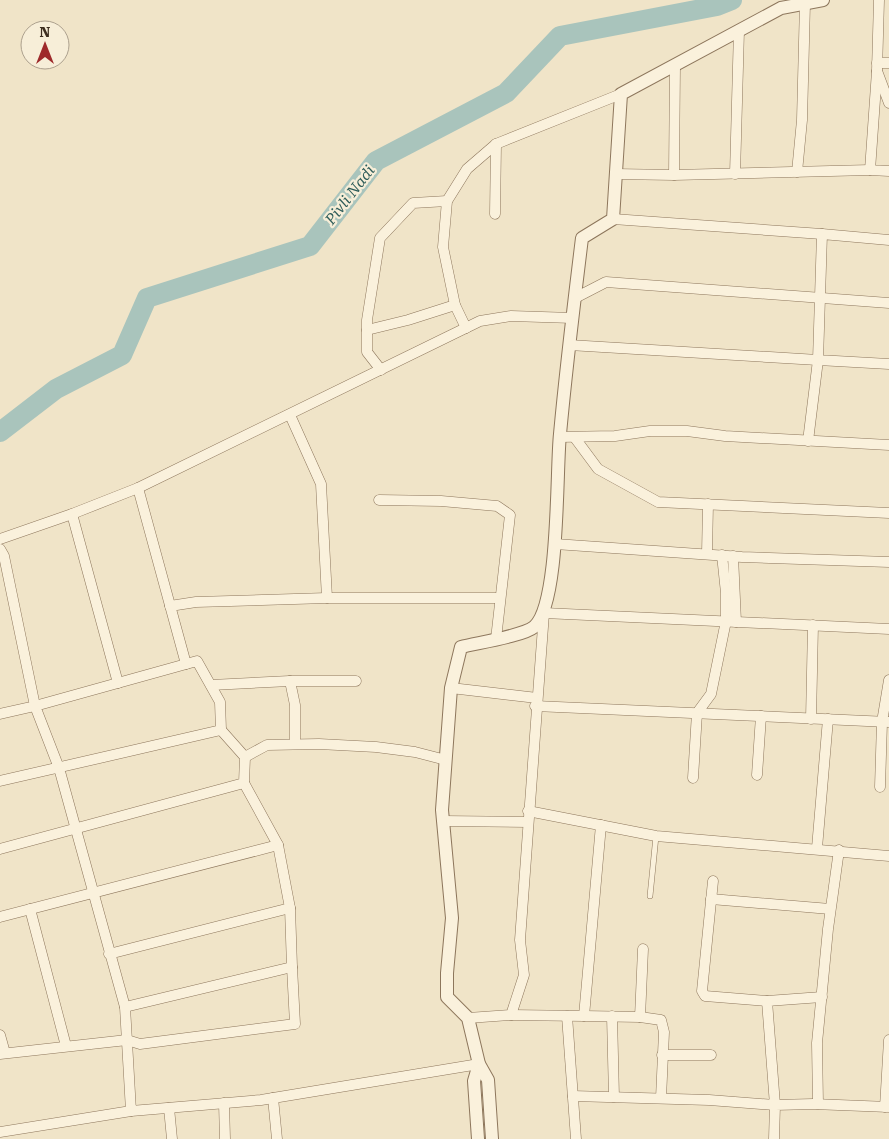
<svg xmlns="http://www.w3.org/2000/svg" width="889" height="1139" font-family="'Roboto Serif',serif">
<rect width="100%" height="100%" fill="#f0e4c8"/>
<g fill="none" stroke-linecap="round" stroke-linejoin="round">
<!-- river -->
<polyline stroke="#a9c4bc" stroke-width="20" points="0,432 56,389 122,355 147,298 310,246 376,161 506,93 560,36 717,6 732,0"/>
<!-- service casing -->
<g stroke="#8d765c" stroke-width="6">
<polyline id="service" points="650,896 656,836"/>
</g>
<!-- minor casing -->
<g stroke="#8d765c" stroke-width="11">
<g id="minor">
<polyline points="879,0 877,71 889,103"/>
<polyline points="877,63 889,63"/>
<polyline points="877,71 870,170 889,171"/>
<polyline points="797,172 802,120 805,3"/>
<polyline points="615,174 674,175 870,170"/>
<polyline points="735,174 739,30"/>
<polyline points="674,175 675,65"/>
<polyline points="495,214 496,144 621,94"/>
<polyline points="613,219 822,234"/>
<polyline points="889,240 822,234 818,360 889,364"/>
<polyline points="575,298 606,282 889,303"/>
<polyline points="466,328 455,305 443,247 447,201 467,169 496,144"/>
<polyline points="367,330 408,320 455,305"/>
<polyline points="569,345 818,360 808,441"/>
<polyline points="381,370 367,352 367,320 380,238 413,203 447,201"/>
<polyline points="290,415 321,484 327,598"/>
<polyline points="559,437 615,436 650,431 687,431 725,436 889,445"/>
<polyline points="575,438 598,469 658,502 889,513"/>
<polyline points="138,488 186,664"/>
<polyline points="379,500 441,501 497,506 510,515 496,639"/>
<polyline points="72,514 118,683"/>
<polyline points="0,539 72,514 138,488 480,321 511,316 573,318"/>
<polyline points="555,544 742,557 889,562"/>
<polyline points="0,549 4,556 35,706 0,714"/>
<polyline points="707,554 708,504"/>
<polyline points="733,556 736,622"/>
<polyline points="170,606 196,602 327,598 500,598"/>
<polyline points="290,681 295,705 295,744"/>
<polyline points="211,685 290,681 356,681"/>
<polyline points="451,688 537,698"/>
<polyline points="535,706 889,722"/>
<polyline points="811,719 813,625"/>
<polyline points="245,757 267,745 319,744 376,747 415,752 446,760"/>
<polyline points="757,775 761,716"/>
<polyline points="693,778 697,713 711,694 726,621 726,593 722,555"/>
<polyline points="0,781 221,730 220,702 197,661 35,706 59,768 125,1007 131,1111 261,1100 479,1064"/>
<polyline points="880,787 882,722 889,680"/>
<polyline points="528,811 656,836 889,856"/>
<polyline points="443,821 528,822"/>
<polyline points="817,848 828,719"/>
<polyline points="0,849 244,783 245,757 221,730"/>
<polyline points="713,881 702,991 705,996 767,1001"/>
<polyline points="711,899 830,909"/>
<polyline points="30,909 66,1046"/>
<polyline points="0,917 278,845 244,783"/>
<polyline points="109,954 290,908 278,845"/>
<polyline points="125,1007 292,967 290,908"/>
<polyline points="511,1015 584,1016 601,825"/>
<polyline points="567,1016 576,1139"/>
<polyline points="584,1016 640,1017 643,949"/>
<polyline points="612,1016 614,1097"/>
<polyline points="640,1017 661,1020 664,1032 661,1098"/>
<polyline points="468,1018 511,1015 524,975 520,940 544,613 889,629"/>
<polyline points="0,1035 5,1053"/>
<polyline points="0,1054 127,1040 140,1044 295,1024 292,967"/>
<polyline points="662,1055 711,1055"/>
<polyline points="573,1096 709,1100 775,1105 767,1001 822,997"/>
<polyline points="273,1098 277,1139"/>
<polyline points="224,1103 225,1139"/>
<polyline points="818,1104 817,1043 828,929 839,850"/>
<polyline points="885,1107 889,1040"/>
<polyline points="169,1108 172,1139"/>
<polyline points="0,1132 131,1111"/>
<polyline points="774,1139 775,1105 813,1104 889,1107"/>
</g>
</g>
<!-- tertiary casing -->
<g stroke="#8d765c" stroke-width="14">
<g id="tertiary">
<polyline points="478,1139 474,1081 479,1064"/>
<path d="M492 1139 488 1080 479 1064 468 1018 447 997V973L452 918 442 810 451 688 461 647C476 643 523 636 534 627 560 604 556 471 560 434 566 369 574 303 582 238L613 219 621 94 781 8 823 0"/>
</g>
</g>
<!-- service -->
<use href="#service" stroke="#faf1dc" stroke-width="5"/>
<!-- minor -->
<use href="#minor" stroke="#faf1dc" stroke-width="10"/>
<!-- tertiary -->
<use href="#tertiary" stroke="#faf1dc" stroke-width="12"/>
</g>
<g text-anchor="middle" stroke-width="4.5" stroke-linejoin="round" paint-order="stroke">
<!-- water labels -->
<g font-size="15" font-style="italic" fill="#2f5d5a" stroke="#f7eed8">
<text transform="translate(350 195) rotate(-52)" y="5">Pivli Nadi</text>
</g>
</g>
<!-- north arrow -->
<g transform="translate(45 45)"><circle r="24" fill="#f7eed8" stroke="#ada18e"/>
<path d="M0-4L9 19L0 12L-9 19Z" fill="#9e2a2b"/>
<text y="-8" font-size="14" font-weight="bold" text-anchor="middle" fill="#3d2e20">N</text>
</g>
</svg>
